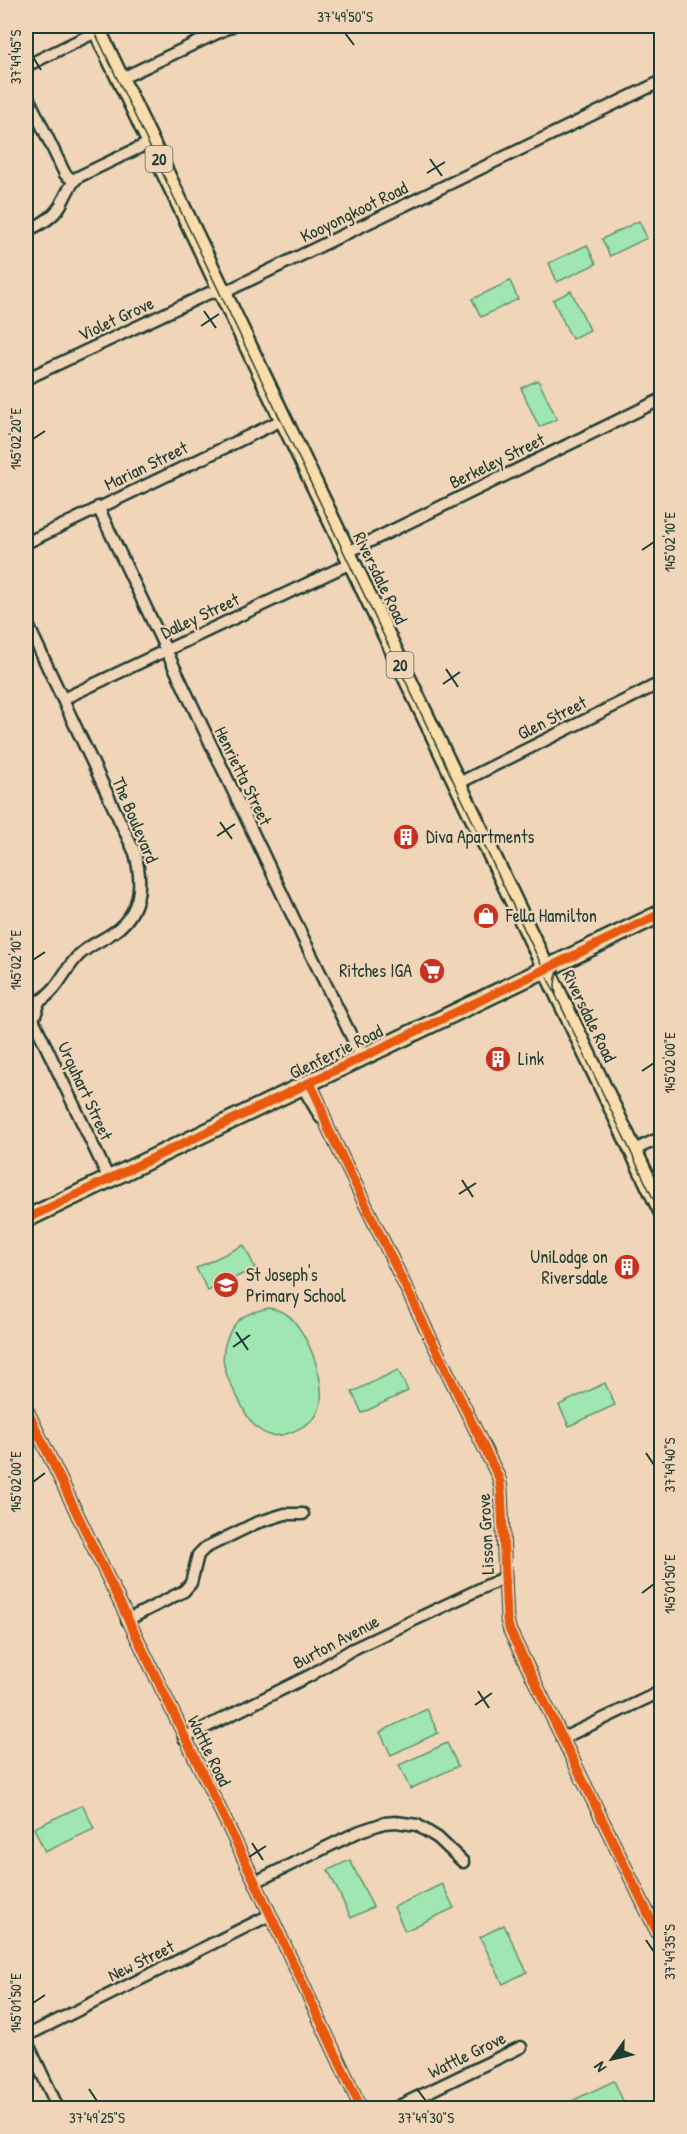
<svg xmlns="http://www.w3.org/2000/svg" width="687" height="2134" font-family="'Patrick Hand',sans-serif">
<rect width="100%" height="100%" fill="#f1d5b8"/>
<filter id="ink" filterUnits="userSpaceOnUse"><feTurbulence type="fractalNoise" baseFrequency=".0167" numOctaves="2"/><feDisplacementMap in="SourceGraphic" scale="12" xChannelSelector="R" yChannelSelector="G"/><feConvolveMatrix kernelMatrix="1 2 1 2 8 2 1 2 1" color-interpolation-filters="sRGB"/></filter>
<g filter="url(#ink)">
<!-- green -->
<g fill="#a0e6b2" stroke="#609273" stroke-width="1.5">
<polygon points="639,221 647,238 610,256 602,239"/>
<polygon points="587,245 596,264 557,282 549,263"/>
<polygon points="510,281 518,299 481,317 472,299"/>
<polygon points="571,291 590,330 572,339 553,300"/>
<polygon points="538,380 557,419 539,427 521,388"/>
<polygon points="244,1245 255,1268 208,1291 196,1268"/>
<path d="M269 1308C273 1309 279 1310 283 1312 306 1323 334 1394 315 1417 306 1427 284 1438 270 1435 254 1431 246 1415 240 1402 234 1391 226 1378 224 1365 221 1350 228 1329 240 1319 248 1313 259 1310 269 1308Z"/>
<polygon points="398,1370 408,1391 362,1413 352,1392"/>
<polygon points="605,1383 615,1405 569,1426 559,1405"/>
<polygon points="427,1709 438,1733 391,1755 380,1732"/>
<polygon points="447,1743 458,1766 410,1789 399,1765"/>
<polygon points="83,1805 94,1829 45,1852 34,1828"/>
<polygon points="350,1860 373,1907 351,1918 328,1870"/>
<polygon points="442,1884 454,1908 405,1931 394,1907"/>
<polygon points="504,1925 527,1972 503,1984 480,1937"/>
<polygon points="614,2081 625,2105 617,2108 567,2108 565,2104"/>
</g>
<g fill="none" stroke-linecap="round" stroke-linejoin="round">
<!-- street casing -->
<g stroke="#1f3d34" stroke-width="15">
<g id="street">
<polyline points="26,66 98,31"/>
<polyline points="120,79 232,26"/>
<polyline points="26,93 65,174 74,181"/>
<path d="M26 231C39 225 52 219 60 206 66 196 69 185 78 177L151 142"/>
<polyline points="26,379 209,293 225,292 662,81"/>
<polyline points="98,507 305,942 362,1058"/>
<polyline points="26,543 282,420"/>
<polyline points="346,553 662,399"/>
<path d="M26 621 135 853C143 883 142 912 114 932 103 940 89 945 79 955 62 972 60 989 37 1003"/>
<polyline points="63,699 351,563"/>
<polyline points="457,784 662,682"/>
<polyline points="26,997 33,998 38,1007 35,1015 26,1018"/>
<polyline points="32,1017 109,1179"/>
<polyline points="310,1083 319,1102 328,1128 499,1478 501,1489 507,1620 510,1631 662,1942"/>
<polyline points="302,1086 321,1118"/>
<polyline points="632,1151 662,1137"/>
<polyline points="26,1408 255,1882 361,2108"/>
<polyline points="127,1620 184,1591 191,1583 198,1555 205,1548 256,1523 285,1514 303,1514"/>
<polyline points="184,1738 311,1675 351,1650 505,1577"/>
<polyline points="563,1738 662,1691"/>
<polyline points="255,1882 360,1831 384,1823 396,1822 417,1825 438,1838 463,1862"/>
<polyline points="26,2036 270,1915"/>
<polyline points="26,2040 58,2108"/>
<polyline points="395,2108 521,2047"/>
</g>
</g>
<!-- primary casing -->
<g stroke="#1f3d34" stroke-width="21">
<g id="primary">
<polyline points="95,26 662,1211"/>
<polyline points="26,1219 662,913"/>
</g>
</g>
<!-- street -->
<use href="#street" stroke="#f1d5b8" stroke-width="10"/>
<!-- primary -->
<use href="#primary" stroke="#fbddab" stroke-width="16"/>
<!-- tram -->
<g stroke="#1f3d34" stroke-width="1.5">
<polyline points="92,26 662,1217"/>
<path d="M556 994C553 980 558 967 569 957"/>
<polyline points="26,1216 662,910"/>
</g>
<!-- cycleway casing -->
<g stroke="#f1d5b8" stroke-width="13">
<g id="cycleway">
<polyline points="310,1083 319,1102 328,1128 499,1478 501,1489 507,1620 510,1631 662,1942"/>
<polyline points="26,1219 662,913"/>
<polyline points="26,1408 255,1882 361,2108"/>
</g>
</g>
<!-- cycleway -->
<use href="#cycleway" stroke="#e8590c" stroke-width="9"/>
</g>
</g>
<!-- ticks -->
<path fill="none" stroke="#1f3d34" stroke-width="2" d="M345 33 354 45M33 57 41 70M430 159 442 176M427 173 445 162M204 311 216 328M201 326 219 314M33 439 45 431M642 550 654 542M446 669 458 687M443 684 460 672M220 822 232 839M217 836 235 824M33 960 45 952M642 1071 654 1063M462 1180 473 1197M459 1194 476 1183M236 1332 248 1350M233 1347 250 1335M646 1453 654 1465M33 1482 45 1473M642 1593 654 1584M478 1691 489 1708M475 1705 492 1693M252 1843 263 1860M249 1857 266 1846M646 1940 654 1952M33 2003 45 1995M89 2089 97 2101M417 2089 426 2101"/>
<!-- icons -->
<defs>
<g id="building-disc" transform="scale(1.35)"><circle r="9.5" fill="#c8321e" stroke="#f1d5b8"/><path d="M-4-6H4V6H1V3H-1V6H-4ZM-2.5-4.3h1.7v1.8h-1.7ZM.8-4.3h1.7v1.8H.8ZM-2.5-1h1.7V.8h-1.7ZM.8-1h1.7V.8H.8Z" fill="#fff"/></g>
<g id="shop-disc" transform="scale(1.35)"><circle r="9.5" fill="#c8321e" stroke="#f1d5b8"/><path d="M-5-2.5h2.3a2.7 3.5 0 0 1 5.4 0H5L5.5 6h-11ZM-1.5-2.5h3a1.5 2.3 0 0 0-3 0Z" fill="#fff"/></g>
<g id="supermarket-disc" transform="scale(1.35)"><circle r="9.5" fill="#c8321e" stroke="#f1d5b8"/><path d="M-6-5.5h2.5l.6 2H6L4.5 2H-2.5L-4.4-4H-6ZM-1.5 3.2a1.3 1.3 0 1 0 .1 0ZM3 3.2a1.3 1.3 0 1 0 .1 0Z" fill="#fff"/></g>
<g id="school-disc" transform="scale(1.35)"><circle r="9.5" fill="#c8321e" stroke="#f1d5b8"/><path d="M0-5L7-2L0 1L-7-2ZM-4 1L0 2.5L4 1V4Q0 6-4 4Z" fill="#fff"/></g>
</defs>
<g fill-rule="evenodd">
<use href="#building-disc" x="406" y="837"/>
<use href="#shop-disc" x="486" y="916"/>
<use href="#supermarket-disc" x="432" y="971"/>
<use href="#building-disc" x="498" y="1059"/>
<use href="#building-disc" x="627" y="1267"/>
<use href="#school-disc" x="226" y="1285"/>
</g>
<g text-anchor="middle" stroke-width="4.5" stroke-linejoin="round" paint-order="stroke">
<!-- shield labels -->
<g fill="#f1d5b8" stroke="#5e6b5c" stroke-width="1.5">
<rect x="145.5" y="146" width="27" height="26" rx="4.5"/>
<rect x="386.5" y="652" width="27" height="26" rx="4.5"/>
</g>
<g font-size="16" font-weight="bold" fill="#1f3d34">
<text x="159" y="165">20</text>
<text x="400" y="671">20</text>
</g>
<!-- street labels -->
<g font-size="18" fill="#1f3d34" stroke="#f1d5b8">
<text transform="translate(354 212) rotate(-26)" y="6">Kooyongkoot Road</text>
<text transform="translate(116 319) rotate(-25)" y="6">Violet Grove</text>
<text transform="translate(497 461) rotate(-26)" y="6">Berkeley Street</text>
<text transform="translate(146 466) rotate(-26)" y="6">Marian Street</text>
<text transform="translate(380 578) rotate(64)" y="6">Riversdale Road</text>
<text transform="translate(200 616) rotate(-25)" y="6">Dalley Street</text>
<text transform="translate(552 718) rotate(-27)" y="6">Glen Street</text>
<text transform="translate(243 776) rotate(64)" y="6">Henrietta Street</text>
<text transform="translate(135 820) rotate(67)" y="6">The Boulevard</text>
<text transform="translate(589 1016) rotate(64)" y="6">Riversdale Road</text>
<text transform="translate(336 1052) rotate(-26)" y="6">Glenferrie Road</text>
<text transform="translate(85 1091) rotate(65)" y="6">Urquhart Street</text>
<text transform="translate(486 1534) rotate(-93)" y="6">Lisson Grove</text>
<text transform="translate(336 1642) rotate(-28)" y="6">Burton Avenue</text>
<text transform="translate(209 1751) rotate(64)" y="6">Wattle Road</text>
<text transform="translate(141 1961) rotate(-26)" y="6">New Street</text>
<text transform="translate(467 2055) rotate(-26)" y="6">Wattle Grove</text>
</g>
<!-- poi labels -->
<g font-size="18" fill="#1f3d34" stroke="#f1d5b8" text-anchor="start">
<text x="426" y="843">Diva Apartments</text>
<text x="506" y="922">Fella Hamilton</text>
<text x="412" y="977" text-anchor="end">Ritches IGA</text>
<text x="518" y="1065">Link</text>
<text x="608" y="1263" text-anchor="end">UniLodge on<tspan x="608" dy="21">Riversdale</tspan></text>
<text x="246" y="1281">St Joseph's<tspan x="246" dy="21">Primary School</tspan></text>
</g>
</g>
<!-- margin -->
<rect width="687" height="2134" fill="none" stroke="#f1d5b8" stroke-width="66"/>
<!-- north arrow -->
<g transform="translate(612 2059) rotate(236)" stroke="#f1d5b8" stroke-width="4.5" paint-order="stroke">
<path d="M0-4.5L10 22L0 15L-10 22Z" fill="#1f3d34"/>
<text y="-9" font-size="16" font-weight="bold" text-anchor="middle" fill="#1f3d34">N</text>
</g>
<rect x="33" y="33" width="621" height="2068" fill="none" stroke="#1f3d34" stroke-width="2"/>
<g font-size="15" text-anchor="middle" fill="#1f3d34">
<text x="345" y="22">37°49'50"S</text>
<text transform="translate(16 57) rotate(-90)" y="5">37°49'45"S</text>
<text transform="translate(16 439) rotate(-90)" y="5">145°02'20"E</text>
<text transform="translate(670 542) rotate(-90)" y="5">145°02'10"E</text>
<text transform="translate(16 960) rotate(-90)" y="5">145°02'10"E</text>
<text transform="translate(670 1063) rotate(-90)" y="5">145°02'00"E</text>
<text transform="translate(670 1465) rotate(-90)" y="5">37°49'40"S</text>
<text transform="translate(16 1482) rotate(-90)" y="5">145°02'00"E</text>
<text transform="translate(670 1584) rotate(-90)" y="5">145°01'50"E</text>
<text transform="translate(670 1952) rotate(-90)" y="5">37°49'35"S</text>
<text transform="translate(16 2003) rotate(-90)" y="5">145°01'50"E</text>
<text x="97" y="2123">37°49'25"S</text>
<text x="426" y="2123">37°49'30"S</text>
</g>
</svg>
